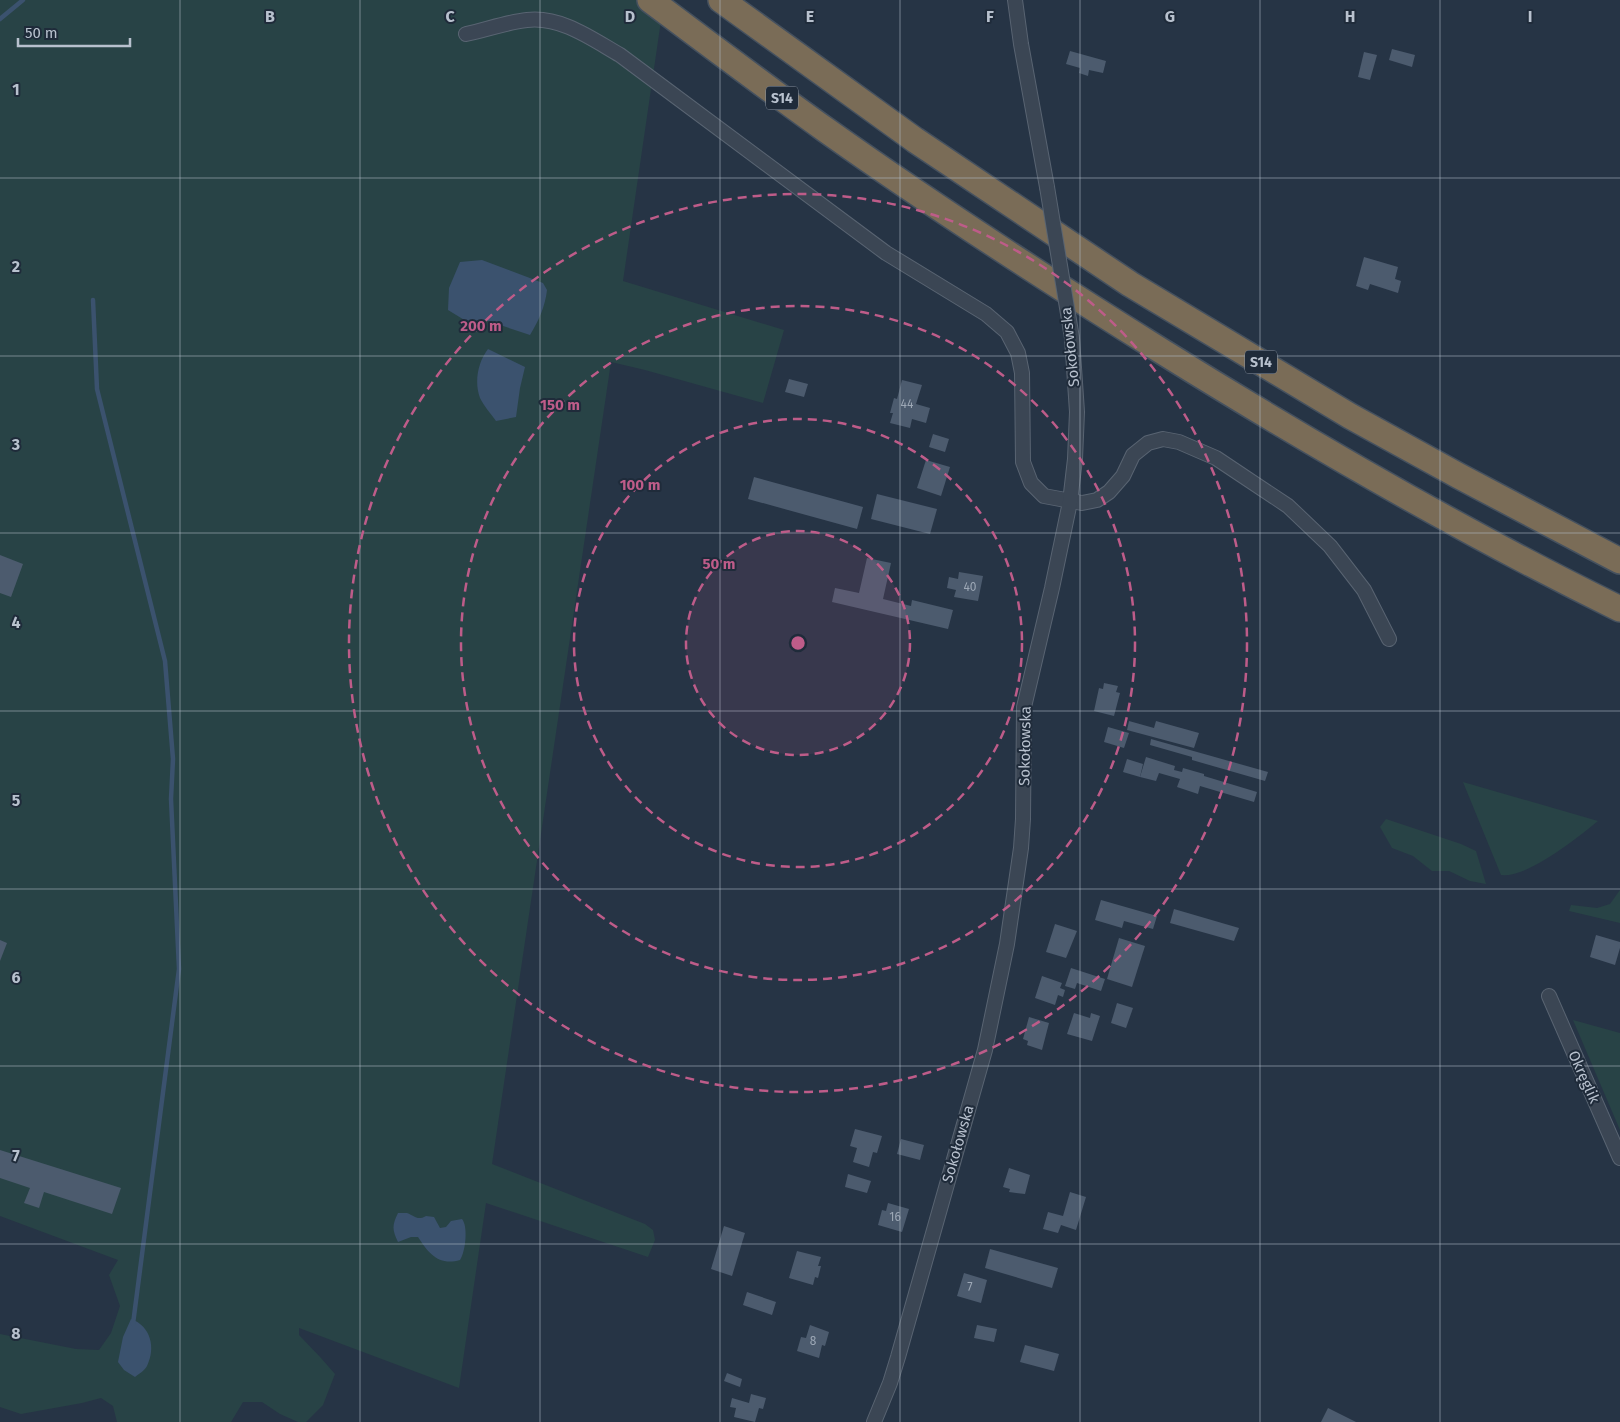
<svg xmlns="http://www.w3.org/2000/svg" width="1620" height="1422" font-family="'Fira Sans',sans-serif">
<rect width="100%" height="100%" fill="#263445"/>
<!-- green -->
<g fill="#284346">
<polygon points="0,0 664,0 623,281 784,330 763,403 645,370 611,362 492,1164 645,1224 653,1230 655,1240 648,1257 486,1203 459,1388 299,1328 299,1335 321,1358 335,1374 323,1405 306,1422 298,1422 280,1414 262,1402 243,1402 231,1422 117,1422 113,1406 101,1398 82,1403 21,1414 0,1407 0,1334 76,1349 99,1350 111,1333 120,1306 109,1275 118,1260 0,1216"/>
<path d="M1463 782 1598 821C1577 838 1528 878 1501 875Z"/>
<polygon points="1386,819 1461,844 1476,851 1486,884 1470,881 1449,871 1432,871 1413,856 1392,848 1380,827"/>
<polygon points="1620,890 1620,923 1569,911 1571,905 1597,908 1610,904"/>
<polygon points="1573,1020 1620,1033 1620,1130"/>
</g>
<!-- water -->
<g fill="#3b526e">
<path d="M482 260 543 283 547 290C545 307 539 320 530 335L485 320 466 321 448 310 449 288 460 262Z"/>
<path d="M488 349 525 367 520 388 516 417 496 421C491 414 484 406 480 398 474 382 478 362 488 349Z"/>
<path d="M398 1213C401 1213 404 1213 407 1213 415 1216 417 1221 426 1216L434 1217 440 1228 446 1227 451 1221 462 1219C468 1226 466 1251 460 1260 439 1266 429 1254 418 1237H411L398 1242C392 1230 392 1225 398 1213Z"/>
<path d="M131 1319C151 1326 156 1348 147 1366 145 1370 139 1374 135 1377L124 1370 118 1362 123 1337Z"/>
</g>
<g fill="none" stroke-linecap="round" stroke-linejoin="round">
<!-- stream -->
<g stroke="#3b526e" stroke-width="4.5">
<polyline points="0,19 23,0"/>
<polyline points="93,300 97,389 165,661 173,759 171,799 179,969 133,1324"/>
</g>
</g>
<!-- building -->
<g fill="#4c5b6e">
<polygon points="1392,49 1415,55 1412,67 1389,60"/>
<polygon points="1070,51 1106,61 1103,73 1089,70 1088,76 1079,73 1080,68 1066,64"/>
<polygon points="1364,52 1377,55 1370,80 1358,77"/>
<polygon points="1364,257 1398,267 1395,279 1401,281 1398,293 1370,284 1368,290 1356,286"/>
<polygon points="789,379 808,384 804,397 785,392"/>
<polygon points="902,380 922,385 916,404 930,408 926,423 912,419 910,428 890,423 893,413 890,413 894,398 897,399"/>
<polygon points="933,434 949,439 945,452 929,447"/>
<polygon points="926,460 950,467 941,496 917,488"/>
<polygon points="754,477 863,507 857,529 748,499"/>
<polygon points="877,494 937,509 930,534 871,519"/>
<polygon points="0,555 23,564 11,597 0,593"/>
<polygon points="867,558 891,563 883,599 911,606 912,600 953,610 948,629 832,602 835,588 859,593"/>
<polygon points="959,572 983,576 978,601 954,597 956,590 947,588 949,577 958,579"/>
<polygon points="1104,683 1118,686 1116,692 1120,693 1114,716 1094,711 1099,688 1103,689"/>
<polygon points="1129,721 1154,728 1156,721 1199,733 1194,748 1127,730"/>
<polygon points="1108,727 1129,733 1124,748 1104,742"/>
<polygon points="1151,739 1268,772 1265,781 1192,760 1192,757 1150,745"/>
<polygon points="1146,757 1175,766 1174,770 1182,772 1183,768 1204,774 1204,776 1257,792 1254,802 1200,786 1198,794 1177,787 1180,779 1159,773 1156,781 1140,777"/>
<polygon points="1127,759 1143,764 1140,777 1123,772"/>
<polygon points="1101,900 1157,916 1153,929 1124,921 1122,928 1095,920"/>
<polygon points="1174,909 1239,928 1234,941 1170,923"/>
<polygon points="1055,924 1077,931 1066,958 1046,952"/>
<polygon points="1596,935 1620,942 1620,948 1615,965 1590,957"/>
<polygon points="1119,938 1145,946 1132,987 1107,979"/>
<polygon points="0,940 7,943 0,961"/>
<polygon points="1071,968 1105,979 1101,991 1077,983 1075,989 1065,986"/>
<polygon points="1042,976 1062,983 1060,988 1065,990 1063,997 1058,995 1055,1005 1035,998"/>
<polygon points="1117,1003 1133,1008 1126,1028 1111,1023"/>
<polygon points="1074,1013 1090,1018 1091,1013 1100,1016 1092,1041 1067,1034"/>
<polygon points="1029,1017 1049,1023 1042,1050 1027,1045 1028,1041 1023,1039"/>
<polygon points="855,1129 882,1136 877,1153 873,1152 869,1167 853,1162 857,1148 850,1146"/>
<polygon points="901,1139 924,1145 920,1160 897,1154"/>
<polygon points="0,1150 121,1188 112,1214 44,1192 39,1208 24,1203 30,1188 0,1178"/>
<polygon points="1009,1168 1030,1175 1025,1194 1009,1192 1010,1189 1003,1187"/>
<polygon points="848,1174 871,1181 867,1193 845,1187"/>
<polygon points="1070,1192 1086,1197 1076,1230 1061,1225 1058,1233 1043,1229 1048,1212 1063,1216"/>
<polygon points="888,1203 909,1209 902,1232 878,1225 882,1210 886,1211"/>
<polygon points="724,1226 745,1233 732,1276 711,1269"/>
<polygon points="990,1249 1058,1268 1052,1288 985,1268"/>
<polygon points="797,1251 821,1257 818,1266 821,1266 818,1278 815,1277 813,1285 789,1278"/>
<polygon points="964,1273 987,1280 981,1303 957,1296"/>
<polygon points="747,1292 776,1302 772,1315 743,1305"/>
<polygon points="810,1325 829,1332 825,1346 822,1345 819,1358 797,1351 801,1337 806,1338"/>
<polygon points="977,1325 997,1329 994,1342 974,1338"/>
<polygon points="1025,1345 1059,1354 1054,1371 1020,1362"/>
<polygon points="727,1373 742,1379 740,1387 724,1381"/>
<polygon points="751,1394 766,1398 763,1409 759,1408 755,1422 734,1417 736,1408 730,1407 732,1398 749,1403"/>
<polygon points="1328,1408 1356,1422 1321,1422"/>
</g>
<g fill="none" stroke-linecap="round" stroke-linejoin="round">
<!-- street casing -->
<g stroke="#596472" stroke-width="16">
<g id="street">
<polyline points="1015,0 1021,44 1047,187"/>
<path d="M466 34C486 30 507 22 527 20 561 16 592 39 620 55L886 253 986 314 1007 332 1018 353 1022 373 1023 462 1031 483 1044 496 1082 503 1097 500 1109 492 1123 476 1133 455 1148 443 1163 439 1179 442 1216 458 1288 506 1330 546 1364 590 1389 639"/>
<polyline points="1549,996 1620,1158"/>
<polyline points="874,1422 890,1383 898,1357 985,1050 1007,944 1021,848 1023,819 1024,707 1052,588 1070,502 1075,459 1077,412 1072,338"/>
</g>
</g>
<!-- highway casing -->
<g stroke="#45515f" stroke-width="28">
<g id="highway">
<path d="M650 0C709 44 767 88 826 130 936 208 1049 281 1163 352 1311 444 1463 532 1620 609"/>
<polyline points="721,0 915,140 1130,284 1350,416 1459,476 1620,561"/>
</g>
</g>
<!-- street -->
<use href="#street" stroke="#3b4654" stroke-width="14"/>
<!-- highway -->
<use href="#highway" stroke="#7a6c57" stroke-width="25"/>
<!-- street-bridge casing -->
<g stroke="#596472" stroke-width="16" stroke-linecap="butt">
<polyline id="street-bridge" points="1047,187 1072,338"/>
</g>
<!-- street-bridge -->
<use href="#street-bridge" stroke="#3b4654" stroke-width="14"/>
</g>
<!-- grid -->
<path fill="none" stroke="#b8c1ce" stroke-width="1" stroke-opacity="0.55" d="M180 0V1422M360 0V1422M540 0V1422M720 0V1422M900 0V1422M1080 0V1422M1260 0V1422M1440 0V1422M0 178H1620M0 356H1620M0 533H1620M0 711H1620M0 889H1620M0 1066H1620M0 1244H1620"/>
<!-- distance rings -->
<circle cx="798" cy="643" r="112" fill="#be5c89" fill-opacity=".12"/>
<g fill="none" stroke="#be5c89" stroke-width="2.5" stroke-dasharray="9 6">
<circle cx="798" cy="643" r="112"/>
<circle cx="798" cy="643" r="224"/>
<circle cx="798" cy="643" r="337"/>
<circle cx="798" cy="643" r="449"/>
</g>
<g text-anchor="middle" stroke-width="4" stroke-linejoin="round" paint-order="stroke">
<!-- number labels -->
<g font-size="12" fill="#9da8b6">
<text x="907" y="408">44</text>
<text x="970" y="591">40</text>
<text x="895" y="1221">16</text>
<text x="970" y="1291">7</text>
<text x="813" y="1345">8</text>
</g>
<!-- shield labels -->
<g fill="#1f2b3a" stroke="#8a94a2" stroke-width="1">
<rect x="766" y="86.5" width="32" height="23" rx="4"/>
<rect x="1245" y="350.5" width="32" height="23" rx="4"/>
</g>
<g font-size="14" font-weight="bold" fill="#b8c1ce">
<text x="782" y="103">S14</text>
<text x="1261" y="367">S14</text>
</g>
<!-- street labels -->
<g font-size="15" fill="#b8c1ce" stroke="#1f2b3a">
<text transform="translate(1070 347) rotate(-96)" y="5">Sokołowska</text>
<text transform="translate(1025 746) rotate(-89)" y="5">Sokołowska</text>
<text transform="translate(1584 1077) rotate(66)" y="5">Okręglik</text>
<text transform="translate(958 1144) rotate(-74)" y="5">Sokołowska</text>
</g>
</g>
<g font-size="16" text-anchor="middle" font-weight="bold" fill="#b8c1ce" stroke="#1f2b3a" stroke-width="4" stroke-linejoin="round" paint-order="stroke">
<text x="270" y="22">B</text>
<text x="450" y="22">C</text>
<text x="630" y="22">D</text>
<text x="810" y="22">E</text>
<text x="990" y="22">F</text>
<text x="1170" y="22">G</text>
<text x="1350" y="22">H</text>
<text x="1530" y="22">I</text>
<text x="16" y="95">1</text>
<text x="16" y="272">2</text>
<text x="16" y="450">3</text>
<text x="16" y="628">4</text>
<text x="16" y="806">5</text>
<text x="16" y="983">6</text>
<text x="16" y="1161">7</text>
<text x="16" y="1339">8</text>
</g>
<circle cx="798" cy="643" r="8" fill="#be5c89" stroke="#1f2b3a" stroke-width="2.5"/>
<g font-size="15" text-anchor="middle" font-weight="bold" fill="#be5c89" stroke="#1f2b3a" stroke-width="4" stroke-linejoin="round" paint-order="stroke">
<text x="481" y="331">200 m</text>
<text x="560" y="410">150 m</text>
<text x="640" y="490">100 m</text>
<text x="719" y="569">50 m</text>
</g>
<!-- scale -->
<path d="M18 38v8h112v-8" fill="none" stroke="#b8c1ce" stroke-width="2.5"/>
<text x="25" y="38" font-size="15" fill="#b8c1ce" stroke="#1f2b3a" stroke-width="4" paint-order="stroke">50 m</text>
</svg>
